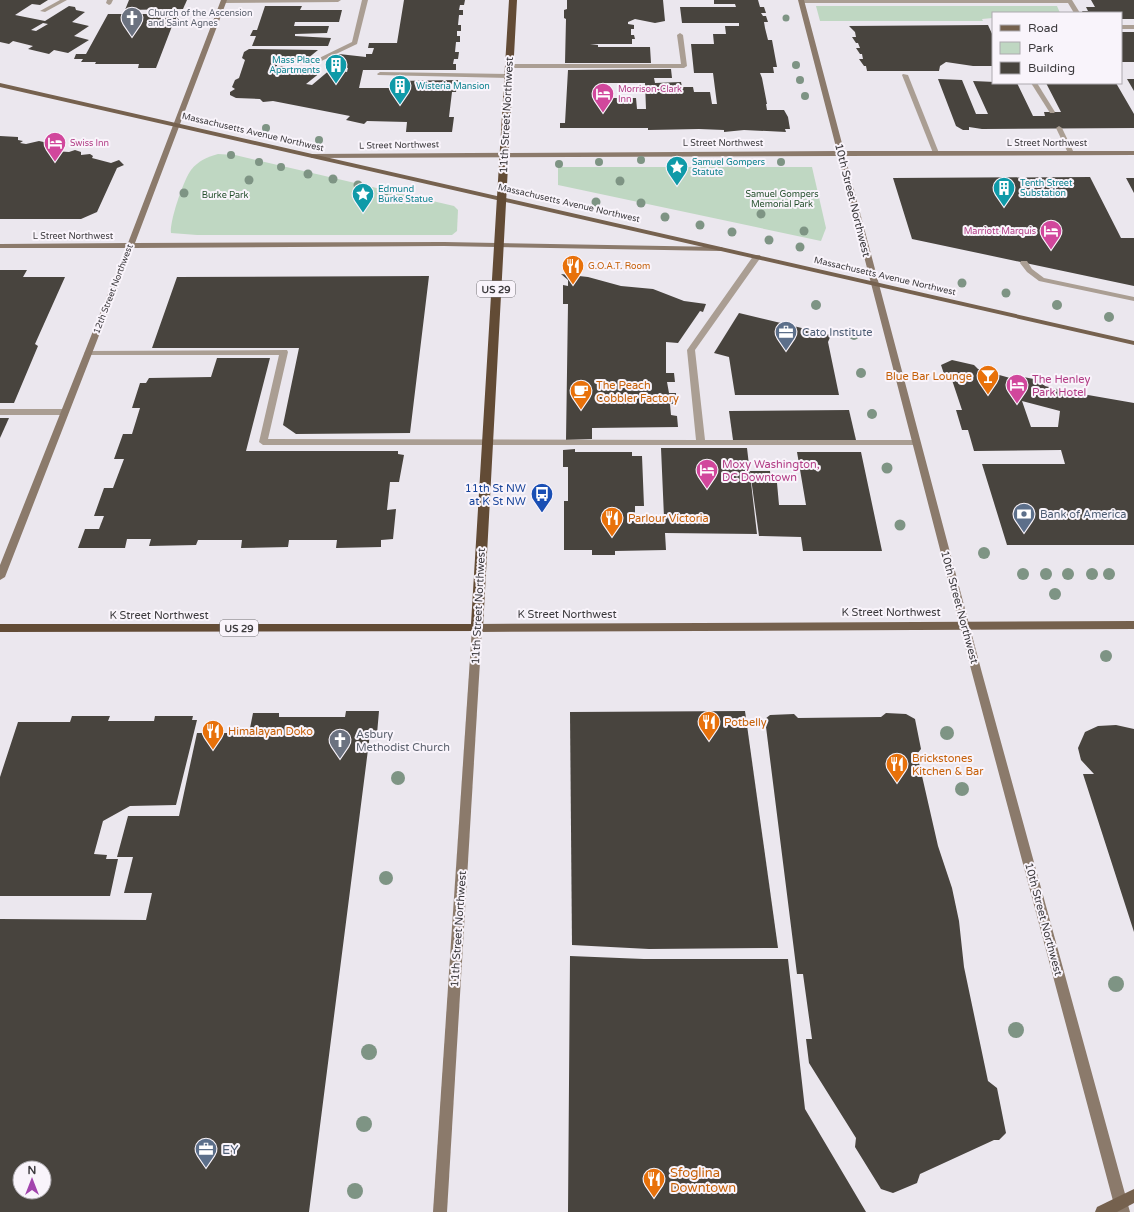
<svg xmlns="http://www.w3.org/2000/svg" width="1134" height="1212" font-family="'Varela Round',sans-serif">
<rect width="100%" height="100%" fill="#ebe7ee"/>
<!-- green -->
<g fill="#bfd7c2">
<polygon points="816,6 1057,6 1060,13 993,13 993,18 982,19 983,21 820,21"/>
<path d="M218 154 235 155 454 206 458 210 457 231 452 235H197L171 233C169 222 184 179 191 170 198 161 207 157 218 154Z"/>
<polygon points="558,167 812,167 826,228 821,241 558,185"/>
</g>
<!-- building -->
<g fill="#48443e" fill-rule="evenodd">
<path d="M0 0H48L40 5 32 4 15 15 45 21 69 6 75 7 76 10 85 12 72 22 89 26 74 36 89 40 68 53 54 50 49 54 28 49 33 46 13 41 9 44 0 42ZM43 23 48 24 36 31 31 30Z"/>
<polygon points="129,0 187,0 183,9 125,10"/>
<polygon points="404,0 465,0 464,5 460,5 459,10 463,10 463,15 459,15 458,25 461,25 461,31 457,31 457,36 460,36 460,42 456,42 455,52 459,52 458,59 454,59 453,64 456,64 456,70 363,70 359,88 390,88 392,79 398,79 397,81 458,80 456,92 452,92 449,117 454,117 452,132 406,132 407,122 367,121 364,124 346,120 350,116 273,101 263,102 260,99 236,98 230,95 230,92 235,89 232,87 235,80 239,78 245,60 242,58 244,52 249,49 318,50 302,63 277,63 277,66 285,66 285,68 304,68 321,72 306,84 312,85 331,69 347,72 348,68 329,64 338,58 339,54 366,57 366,54 372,54 374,48 368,48 369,43 397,43"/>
<polygon points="567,0 663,0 665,21 655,23 635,19 628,22 628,24 634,25 634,29 631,29 631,35 634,35 635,39 632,39 632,44 590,44 598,45 598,47 650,47 651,63 565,63 566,19 564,18 564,10 567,9"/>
<path d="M714 0H758L760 7H764L766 13H761L763 16H766L768 22H764L765 28 768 40H772L777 67H773L774 73H760L762 78 767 104H766L767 110H784L788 117 790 129H785L786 132 744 130 724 132V130L699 129 648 130V128H560V123H565L568 70 671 69 672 78H654L655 83 681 82 682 87H693L694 92H710L712 104H717L713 73H694L691 44H714L713 34H726L725 26H739V23H682L680 7H736L735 4H714ZM604 83H645L646 109H637L636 98H607V101H600V96L606 95 605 93 600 91V87L604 88Z"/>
<polygon points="1091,0 1134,0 1134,19 1121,19 1121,13 1083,13 1082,11 1088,11 1086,7 1095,7"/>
<polygon points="265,6 302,6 300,10 342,10 339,22 295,22 294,26 329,26 327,33 295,34 295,36 331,38 328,46 252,46 256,36 250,36 253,30 257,30"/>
<polygon points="108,14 177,14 180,17 174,21 156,68 138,68 139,64 95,64 96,62 81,62 83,59 74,59 76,54 86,54"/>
<polygon points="988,25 993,36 993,66 973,66 946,62 940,66 939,71 867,71 866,66 864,66 859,59 863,59 862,54 860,54 856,48 860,48 858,43 856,43 852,37 856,37 855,32 849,26"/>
<rect x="1121" y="32" width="13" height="30"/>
<polygon points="938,79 962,80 976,114 988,114 973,81 1017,83 1033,116 1045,116 1044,112 1061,112 1046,83 1116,83 1134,114 1134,128 982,129 969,127 969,130 963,130 956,126"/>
<polygon points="1127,79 1134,79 1134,91"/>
<polygon points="0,136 18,137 18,140 23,141 20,143 26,144 39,141 53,144 53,148 56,149 54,151 69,152 75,150 81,152 81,155 90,154 93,156 92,158 111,163 119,160 124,165 117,168 97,212 81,219 0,219"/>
<polygon points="1090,177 1121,238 1134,238 1134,286 912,239 893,178"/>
<polygon points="1126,178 1134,178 1134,193"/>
<polygon points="0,270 27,270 23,277 65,277 35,344 38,346 14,403 0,403"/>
<polygon points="561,274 588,277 621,286 653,289 684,301 706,304 703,312 700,311 678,343 666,342 666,373 674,373 675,382 667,382 669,393 676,393 676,404 670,404 671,415 677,416 678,427 592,428 592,439 566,440 568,304 563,304 563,285 568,286 568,280"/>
<polygon points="429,276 410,433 296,434 283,425 299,348 152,348 177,277"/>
<polygon points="739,313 831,335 828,342 839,395 735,395 729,357 714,353"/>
<polygon points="217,358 270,358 246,451 398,451 398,454 404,455 399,482 390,482 387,510 396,509 393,539 381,540 381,547 336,548 337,540 289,540 288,547 241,548 242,540 198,540 196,545 149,546 151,539 127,539 125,548 78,548 85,529 99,529 104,516 94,516 104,488 113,488 124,459 114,459 123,434 132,434 140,408 132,408 140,383 146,383 149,378 211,377"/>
<path d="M952 360 974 365 978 369 1010 378 1018 376 1039 380 1045 386 1065 391 1134 403V545H1007L982 464H1065L1061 450 974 451 968 430H962L956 410H962L952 380 945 377 941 365ZM1022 401 1060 411 1058 427H1031Z"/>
<polygon points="849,410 856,440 733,440 729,411"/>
<polygon points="0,418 9,418 0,438"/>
<polygon points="661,448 747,448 757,534 665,533 666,550 615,551 615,555 592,555 592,550 564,550 564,501 568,501 568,467 563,467 563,450 575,449 575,452 632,452 632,456 642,456 644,506 635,506 635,516 664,517"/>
<polygon points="797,452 861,452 882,551 803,551 801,537 759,536 750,471 770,471 771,483 777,483 779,505 806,505"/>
<path d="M346 711H379L377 734H370L309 1212H0V919L146 920 152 893H124L133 857H117L128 816H179L197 733H249L253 713H279V717H345ZM20 1168H44V1192H20Z"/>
<polygon points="745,711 778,948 649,949 572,945 570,712"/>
<polygon points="886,713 906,714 915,719 921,749 917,754 938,846 952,888 959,921 964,967 988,1081 997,1088 1006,1133 999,1140 994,1140 920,1174 917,1183 893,1193 881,1189 855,1147 856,1138 809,1063 806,1039 812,1039 803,974 797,974 765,719 770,715 794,714 798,718 881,717"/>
<polygon points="72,716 110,716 108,721 154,721 155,716 193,716 192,720 197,720 176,805 130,806 103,821 94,854 107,855 106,859 118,859 110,896 0,896 0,777 18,722 70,722"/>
<polygon points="1116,725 1134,729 1134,932 1083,774 1094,774 1081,760 1078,748 1085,732 1098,726"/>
<polygon points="570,956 644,959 788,959 805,1109 866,1212 568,1212"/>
</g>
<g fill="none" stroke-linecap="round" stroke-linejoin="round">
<!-- lane -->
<g fill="#aa9e93" fill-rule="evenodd">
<polygon points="60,0 67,0 45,12 40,11"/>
<polygon points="107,0 113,0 111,4 109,5 106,3"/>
<polygon points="221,0 341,0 338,2 223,3 221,2"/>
<polygon points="362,0 368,0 357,44 313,65 309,65 309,63 352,42"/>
<polygon points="799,0 1072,0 1080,13 1074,13 1068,3 801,3 799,2"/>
<rect x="1121" y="25" width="13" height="4"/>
<polygon points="680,33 683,35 687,66 684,68 509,68 506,66 509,64 681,64 677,35"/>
<polygon points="380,72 509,74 512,76 509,78 378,75 377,74"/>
<polygon points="903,74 908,75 939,153 938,154 933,153 902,75"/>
<polygon points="1031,83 1037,83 1055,112 1054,113 1050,113"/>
<polygon points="1059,126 1062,128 1074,153 1073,154 1068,153 1056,128"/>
<polygon points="754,255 760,255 761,257 695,350 705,440 917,440 921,443 920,445 263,445 259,442 279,355 88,355 84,353 88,351 287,350 288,352 268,439 696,440 687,350"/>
<polygon points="1021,261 1027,261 1032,269 1044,278 1134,297 1134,301 1039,281 1027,272 1020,263"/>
<polygon points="0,409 65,409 69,412 65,415 0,415"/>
</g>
<!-- secondary -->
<g fill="#8b7a6b" fill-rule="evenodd">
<polygon points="221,0 227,0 135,243 444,242 721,247 725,249 721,251 444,246 133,248 5,577 0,580 0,565 126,248 0,248 0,244 128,243"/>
<polygon points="798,0 804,0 844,151 1134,151 1134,155 845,156 982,673 1130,1212 1116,1212 972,673 838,156 312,158 309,156 312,154 837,151"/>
<polygon points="477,624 482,628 447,1212 433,1212 472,628"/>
</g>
<!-- primary -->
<g fill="#75614e" fill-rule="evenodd">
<polygon points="0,83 1134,341 1134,345 0,87"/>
<polygon points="1134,621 1134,629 477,632 472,628 477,624"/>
<polygon points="1134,1189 1134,1203 1117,1212 1095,1212 1097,1207"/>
</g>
<!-- highway -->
<polygon fill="#624b35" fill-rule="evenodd" points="509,0 517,0 483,628 481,631 0,632 0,624 471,624"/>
</g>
<!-- trees -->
<g fill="#7e9484">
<circle cx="786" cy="18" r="3.5"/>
<circle cx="796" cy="65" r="4"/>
<circle cx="800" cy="80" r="4"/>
<circle cx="805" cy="96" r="4"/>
<circle cx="266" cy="128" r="4"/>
<circle cx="319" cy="140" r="4"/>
<circle cx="414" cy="146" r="4"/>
<circle cx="231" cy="155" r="4"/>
<circle cx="641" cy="160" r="4"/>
<circle cx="259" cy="162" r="4"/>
<circle cx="599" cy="162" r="4"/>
<circle cx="781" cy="162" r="4"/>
<circle cx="730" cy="163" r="4"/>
<circle cx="559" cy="164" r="4"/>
<circle cx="281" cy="167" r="4"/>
<circle cx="308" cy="174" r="4.5"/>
<circle cx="333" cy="179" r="4.5"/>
<circle cx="249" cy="180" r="4.5"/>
<circle cx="620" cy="181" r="4.5"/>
<circle cx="358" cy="185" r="4.5"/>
<circle cx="385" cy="191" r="4.5"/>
<circle cx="184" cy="193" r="4.5"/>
<circle cx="596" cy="202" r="4.5"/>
<circle cx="797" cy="202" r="4.5"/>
<circle cx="641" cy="203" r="4.5"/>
<circle cx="761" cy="214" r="4.5"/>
<circle cx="665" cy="217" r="4.5"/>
<circle cx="700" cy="225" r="4.5"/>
<circle cx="804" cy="231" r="4.5"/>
<circle cx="732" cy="232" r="4.5"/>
<circle cx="769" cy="240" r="4.5"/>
<circle cx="800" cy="247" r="4.5"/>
<circle cx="962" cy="283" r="4.5"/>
<circle cx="1006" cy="293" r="4.5"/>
<circle cx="816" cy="305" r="5"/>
<circle cx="1057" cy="305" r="5"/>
<circle cx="1109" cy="317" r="5"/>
<circle cx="854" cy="335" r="5"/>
<circle cx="861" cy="373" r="5"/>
<circle cx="872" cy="414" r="5"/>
<circle cx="887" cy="468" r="5.5"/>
<circle cx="900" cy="525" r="5.5"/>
<circle cx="984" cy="553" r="6"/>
<circle cx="1023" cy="574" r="6"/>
<circle cx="1046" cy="574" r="6"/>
<circle cx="1068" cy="574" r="6"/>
<circle cx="1092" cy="574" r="6"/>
<circle cx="1109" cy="574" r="6"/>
<circle cx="1055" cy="594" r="6"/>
<circle cx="1106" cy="656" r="6"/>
<circle cx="947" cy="733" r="7"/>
<circle cx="398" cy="778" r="7"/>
<circle cx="962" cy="789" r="7"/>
<circle cx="386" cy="878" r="7"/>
<circle cx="1116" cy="984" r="8"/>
<circle cx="1016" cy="1030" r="8"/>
<circle cx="369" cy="1052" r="8"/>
<circle cx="364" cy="1124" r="8"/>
<circle cx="355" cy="1191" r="8"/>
</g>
<!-- icons -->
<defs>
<g id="church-pin" transform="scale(1.15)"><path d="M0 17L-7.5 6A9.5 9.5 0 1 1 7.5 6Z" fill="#6b7280" stroke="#f9f4fb"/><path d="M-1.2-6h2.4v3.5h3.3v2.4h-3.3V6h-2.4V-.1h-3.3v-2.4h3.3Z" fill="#fff"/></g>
<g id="building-pin" transform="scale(1.15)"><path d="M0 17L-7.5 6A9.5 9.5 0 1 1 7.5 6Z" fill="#0f9aa8" stroke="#f9f4fb"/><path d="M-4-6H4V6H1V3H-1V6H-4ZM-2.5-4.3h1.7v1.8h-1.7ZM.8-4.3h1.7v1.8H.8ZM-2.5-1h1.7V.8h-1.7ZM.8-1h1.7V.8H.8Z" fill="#fff"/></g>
<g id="hotel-pin" transform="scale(1.15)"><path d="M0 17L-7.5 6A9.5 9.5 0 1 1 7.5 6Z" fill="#d1479c" stroke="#f9f4fb"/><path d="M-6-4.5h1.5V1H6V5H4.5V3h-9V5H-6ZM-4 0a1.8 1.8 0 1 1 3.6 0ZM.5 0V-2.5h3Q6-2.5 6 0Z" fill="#fff"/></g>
<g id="sight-pin" transform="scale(1.15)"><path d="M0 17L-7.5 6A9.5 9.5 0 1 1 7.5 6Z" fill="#0f9aa8" stroke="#f9f4fb"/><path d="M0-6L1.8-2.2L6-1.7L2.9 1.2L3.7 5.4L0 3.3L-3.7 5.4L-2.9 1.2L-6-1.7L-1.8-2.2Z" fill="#fff"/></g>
<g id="restaurant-pin" transform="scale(1.15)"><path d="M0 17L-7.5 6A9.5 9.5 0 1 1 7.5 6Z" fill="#e8710a" stroke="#f9f4fb"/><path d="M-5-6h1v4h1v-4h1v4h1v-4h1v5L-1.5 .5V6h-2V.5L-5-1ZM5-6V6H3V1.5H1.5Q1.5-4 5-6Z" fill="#fff"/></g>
<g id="office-pin" transform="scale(1.15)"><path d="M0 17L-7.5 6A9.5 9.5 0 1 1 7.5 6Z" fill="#5c6f8a" stroke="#f9f4fb"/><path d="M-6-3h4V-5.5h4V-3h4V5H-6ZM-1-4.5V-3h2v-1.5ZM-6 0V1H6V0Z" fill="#fff"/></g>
<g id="bar-pin" transform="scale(1.15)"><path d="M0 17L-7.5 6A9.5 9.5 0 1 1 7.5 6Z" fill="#e8710a" stroke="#f9f4fb"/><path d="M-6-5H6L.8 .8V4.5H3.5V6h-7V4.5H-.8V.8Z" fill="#fff"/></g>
<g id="cafe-pin" transform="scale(1.15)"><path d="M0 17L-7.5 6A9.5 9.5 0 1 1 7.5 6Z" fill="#e8710a" stroke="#f9f4fb"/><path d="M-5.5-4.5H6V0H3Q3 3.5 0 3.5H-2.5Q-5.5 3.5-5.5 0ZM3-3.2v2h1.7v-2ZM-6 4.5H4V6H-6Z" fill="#fff"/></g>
<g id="bus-pin" transform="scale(1.15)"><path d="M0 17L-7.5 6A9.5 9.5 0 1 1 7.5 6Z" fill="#1a4fb4" stroke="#f9f4fb"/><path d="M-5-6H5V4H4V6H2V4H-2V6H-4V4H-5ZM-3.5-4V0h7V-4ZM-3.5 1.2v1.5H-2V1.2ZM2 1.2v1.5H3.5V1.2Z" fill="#fff"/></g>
<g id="bank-pin" transform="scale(1.15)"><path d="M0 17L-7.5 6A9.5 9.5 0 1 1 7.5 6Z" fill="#5c6f8a" stroke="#f9f4fb"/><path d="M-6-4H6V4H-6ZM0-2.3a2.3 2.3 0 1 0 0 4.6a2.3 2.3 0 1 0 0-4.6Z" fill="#fff"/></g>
</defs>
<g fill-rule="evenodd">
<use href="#church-pin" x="132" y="18"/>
<use href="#building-pin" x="336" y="65"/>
<use href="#building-pin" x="400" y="86"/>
<use href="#hotel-pin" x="603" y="94"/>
<use href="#hotel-pin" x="55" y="143"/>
<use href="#sight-pin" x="677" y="167"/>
<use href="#building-pin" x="1004" y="188"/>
<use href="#sight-pin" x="363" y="194"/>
<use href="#hotel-pin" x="1051" y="231"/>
<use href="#restaurant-pin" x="573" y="266"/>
<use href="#office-pin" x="786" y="332"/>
<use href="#bar-pin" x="988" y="376"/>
<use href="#hotel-pin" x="1017" y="385"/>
<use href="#cafe-pin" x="581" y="391"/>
<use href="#hotel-pin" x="707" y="470"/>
<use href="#bus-pin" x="542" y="494"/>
<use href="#bank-pin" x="1024" y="514"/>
<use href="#restaurant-pin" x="612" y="518"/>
<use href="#restaurant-pin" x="709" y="722"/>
<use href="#restaurant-pin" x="213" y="731"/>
<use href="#church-pin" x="340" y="740"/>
<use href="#restaurant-pin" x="897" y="764"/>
<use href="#office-pin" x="206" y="1149"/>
<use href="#restaurant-pin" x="654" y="1179"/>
</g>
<g text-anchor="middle" stroke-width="4" stroke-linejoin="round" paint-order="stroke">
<!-- far-worship labels -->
<g font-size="9" fill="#5b616d" stroke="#f9f4fb" text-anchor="start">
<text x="148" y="16">Church of the Ascension<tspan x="148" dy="10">and Saint Agnes</tspan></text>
</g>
<!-- far-culture labels -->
<g font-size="9" fill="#0d838f" stroke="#f9f4fb" text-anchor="start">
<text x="320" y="63" text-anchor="end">Mass Place<tspan x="320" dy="10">Apartments</tspan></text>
<text x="416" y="89">Wisteria Mansion</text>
<text x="692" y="165">Samuel Gompers<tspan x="692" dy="10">Statute</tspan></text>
<text x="1020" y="186">Tenth Street<tspan x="1020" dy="10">Substation</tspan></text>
<text x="378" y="192">Edmund<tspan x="378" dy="10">Burke Statue</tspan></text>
</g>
<!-- far-hotel labels -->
<g font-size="9" fill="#b23c85" stroke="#f9f4fb" text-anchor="start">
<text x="618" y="92">Morrison-Clark<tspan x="618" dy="10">Inn</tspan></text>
<text x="70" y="146">Swiss Inn</text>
<text x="1036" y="234" text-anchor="end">Marriott Marquis</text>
</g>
<!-- far-street labels -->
<g font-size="9" fill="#3c3a3d" stroke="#f9f4fb">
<text transform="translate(253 132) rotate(13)" y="3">Massachusetts Avenue Northwest</text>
<text x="723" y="146">L Street Northwest</text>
<text x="1047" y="146">L Street Northwest</text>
<text transform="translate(399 145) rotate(-1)" y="3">L Street Northwest</text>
<text transform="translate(569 203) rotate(13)" y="3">Massachusetts Avenue Northwest</text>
<text x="73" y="239">L Street Northwest</text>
<text transform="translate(885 276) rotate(13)" y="3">Massachusetts Avenue Northwest</text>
<text transform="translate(113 289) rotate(-69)" y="3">12th Street Northwest</text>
</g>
<!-- far-park labels -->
<g font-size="9" fill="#25502d" stroke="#f9f4fb">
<text x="782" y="197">Samuel Gompers<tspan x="782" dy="10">Memorial Park</tspan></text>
<text x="225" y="198">Burke Park</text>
</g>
<!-- far-food labels -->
<g font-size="9" fill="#c56008" stroke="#f9f4fb" text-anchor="start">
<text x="588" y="269">G.O.A.T. Room</text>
</g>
<!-- shield labels -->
<g fill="#f9f4fb" stroke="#757276" stroke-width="1">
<rect x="477" y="281" width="38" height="16" rx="3"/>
<rect x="220" y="620" width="38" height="16" rx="3"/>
</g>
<g font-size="10" font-weight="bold" fill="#3c3a3d">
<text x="496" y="293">US 29</text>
<text x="239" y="632">US 29</text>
</g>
<!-- street labels -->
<g font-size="11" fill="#3c3a3d" stroke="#f9f4fb">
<text transform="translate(506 115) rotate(-87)" y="4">11th Street Northwest</text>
<text transform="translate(853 200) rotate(76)" y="4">10th Street Northwest</text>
<text transform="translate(478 606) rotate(-87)" y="4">11th Street Northwest</text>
<text transform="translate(960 607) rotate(75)" y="4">10th Street Northwest</text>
<text x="891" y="616">K Street Northwest</text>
<text x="567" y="618">K Street Northwest</text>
<text x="159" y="619">K Street Northwest</text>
<text transform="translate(1044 919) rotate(75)" y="4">10th Street Northwest</text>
<text transform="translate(458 929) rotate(-86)" y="4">11th Street Northwest</text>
</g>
<!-- service labels -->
<g font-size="11" fill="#4e5e75" stroke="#f9f4fb" text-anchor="start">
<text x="802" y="336">Cato Institute</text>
<text x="1040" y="518">Bank of America</text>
</g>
<!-- food labels -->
<g font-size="11" fill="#c56008" stroke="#f9f4fb" text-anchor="start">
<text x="972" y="380" text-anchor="end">Blue Bar Lounge</text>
<text x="596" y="389">The Peach<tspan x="596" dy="13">Cobbler Factory</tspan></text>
<text x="628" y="522">Parlour Victoria</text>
<text x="724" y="726">Potbelly</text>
<text x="228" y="735">Himalayan Doko</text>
<text x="912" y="762">Brickstones<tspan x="912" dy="13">Kitchen &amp; Bar</tspan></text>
</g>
<!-- hotel labels -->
<g font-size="11" fill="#b23c85" stroke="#f9f4fb" text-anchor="start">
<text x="1032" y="383">The Henley<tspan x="1032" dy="13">Park Hotel</tspan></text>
<text x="722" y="468">Moxy Washington,<tspan x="722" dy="13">DC Downtown</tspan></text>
</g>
<!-- transit labels -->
<g font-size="11" fill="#164399" stroke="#f9f4fb" text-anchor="end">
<text x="526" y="492">11th St NW<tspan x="526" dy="13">at K St NW</tspan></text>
</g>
<!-- worship labels -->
<g font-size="11" fill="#5b616d" stroke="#f9f4fb" text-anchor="start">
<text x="356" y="738">Asbury<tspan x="356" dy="13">Methodist Church</tspan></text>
</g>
<!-- near-service labels -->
<g font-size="13" fill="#4e5e75" stroke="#f9f4fb" text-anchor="start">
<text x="222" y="1154">EY</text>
</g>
<!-- near-food labels -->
<g font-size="13" fill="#c56008" stroke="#f9f4fb" text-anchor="start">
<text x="670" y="1177">Sfoglina<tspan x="670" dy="15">Downtown</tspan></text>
</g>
</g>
<!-- legend -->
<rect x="992" y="12" width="130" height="72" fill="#f9f4fb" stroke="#adaaaf"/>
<rect x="1000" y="25" width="20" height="6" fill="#75614e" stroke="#adaaaf"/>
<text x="1028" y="32" font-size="12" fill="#3c3a3d">Road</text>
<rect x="1000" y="42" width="20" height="12" fill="#bfd7c2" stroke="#adaaaf"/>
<text x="1028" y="52" font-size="12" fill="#3c3a3d">Park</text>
<rect x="1000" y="62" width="20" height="12" fill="#48443e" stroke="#adaaaf"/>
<text x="1028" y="72" font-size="12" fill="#3c3a3d">Building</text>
<!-- north arrow -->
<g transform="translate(32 1180)"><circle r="19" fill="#f9f4fb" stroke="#adaaaf"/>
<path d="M0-3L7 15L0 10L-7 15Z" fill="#a244ad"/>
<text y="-6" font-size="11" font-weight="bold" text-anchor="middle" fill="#3c3a3d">N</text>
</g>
</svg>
